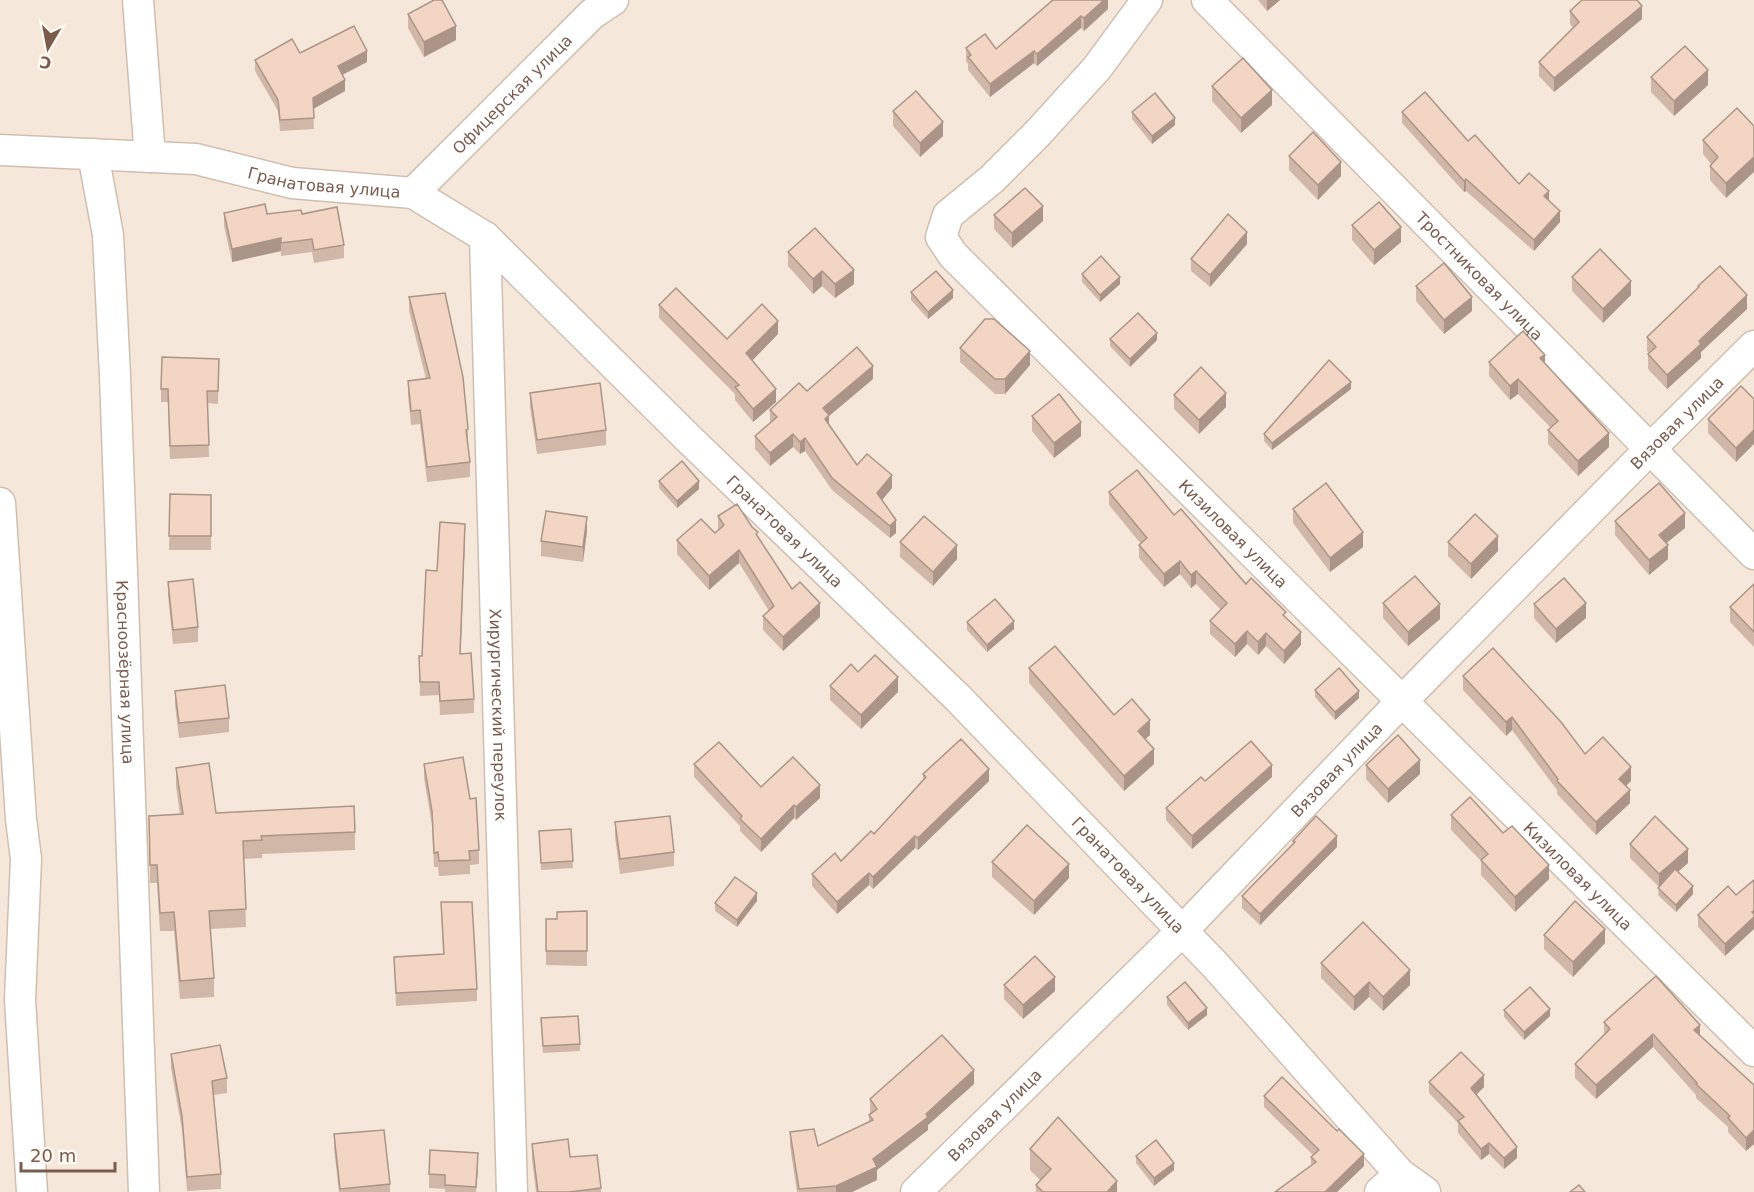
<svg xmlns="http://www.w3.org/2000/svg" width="1754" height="1192" font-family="'DejaVu Sans',sans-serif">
<rect width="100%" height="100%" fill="#fdf6ec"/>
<!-- residential -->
<rect fill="#f5e8da" x="0" y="0" width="1754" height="1192"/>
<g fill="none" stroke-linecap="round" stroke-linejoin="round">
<!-- minor casing -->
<g stroke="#d1beb0" stroke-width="33">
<g id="minor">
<polyline points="138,0 150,157"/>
<path id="s1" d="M1147 0 1097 68 1038 133 992 179 948 215 941 237 953 255 1754 1051"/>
<path id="s2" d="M1207 0 1754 554"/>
<path id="s3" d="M0 150 196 159 292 183 413 193 485 237 689 439 958 698 1216 966 1400 1174 1425 1192"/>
<path id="s4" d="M93 154 108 235 115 376 144 1192"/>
<path id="s5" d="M413 193 592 14 613 0"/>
<path id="s6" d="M485 237 512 1192"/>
<polyline points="0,503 21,819 26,859 20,1000 32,1192"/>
<path id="s7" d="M916 1192 1182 931 1401 702 1650 449 1754 346"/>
<polyline points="1380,1192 1400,1174"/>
</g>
</g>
<!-- minor -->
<use href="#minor" stroke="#fff" stroke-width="30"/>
</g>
<!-- wall -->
<g fill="#d1b7a8">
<polygon points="1108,0 1108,9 1084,31 1081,28 1037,66 1034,63 990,97 968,70 968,64 966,61 966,48 996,49"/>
<polygon points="1258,0 1280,0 1267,11"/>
<polygon points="1570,11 1642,19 1554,92 1539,76 1539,62 1573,28 1570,24"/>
<polygon points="408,14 456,40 424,57 408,28"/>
<polygon points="300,53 367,62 342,75 345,91 313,109 314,129 280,131 278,111 255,71 255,60"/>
<polygon points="1651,77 1708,85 1674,116 1651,92"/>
<polygon points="1212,86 1272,105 1241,133 1212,101"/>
<polygon points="1737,108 1726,198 1710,180 1710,166 1711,164 1703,154 1703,140"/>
<polygon points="893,111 943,136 920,157 893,126"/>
<polygon points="1132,112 1175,125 1152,144 1132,119"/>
<polygon points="1402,112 1468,141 1519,184 1549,200 1560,222 1534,251 1466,191 1464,192 1402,123"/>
<polygon points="1289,156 1341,176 1318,200 1289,170"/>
<polygon points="224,213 302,214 344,245 344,258 314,263 312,252 281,256 281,251 232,262 224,226"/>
<polygon points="994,215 1043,221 1012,248 994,229"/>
<polygon points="1352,225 1401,242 1374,265 1352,240"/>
<polygon points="1247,244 1210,287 1191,271 1191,259"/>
<polygon points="788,252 854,284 835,298 822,286 813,294 788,266"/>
<polygon points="1082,274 1120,284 1100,302 1082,282"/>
<polygon points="1572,277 1631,295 1603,323 1572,291"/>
<polygon points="1416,286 1472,311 1444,334 1416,301"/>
<polygon points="1698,286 1747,309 1701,352 1701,358 1667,389 1648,369 1648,354 1649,353 1647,351 1647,337 1698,288"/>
<polygon points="911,292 953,298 928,319 911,300"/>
<polygon points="409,297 468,429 468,444 467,444 470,462 470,477 427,482 420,424 411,425 408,395 408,381 426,379 409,311"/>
<polygon points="659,305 727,339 778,334 752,360 776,402 753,422 735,400 735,394 659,318"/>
<polygon points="1110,339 1157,340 1130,367 1110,346"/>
<polygon points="960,348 1030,365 1005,394 995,394 960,362"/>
<polygon points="219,359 218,404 207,403 209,457 170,459 168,402 161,402 161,389"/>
<polygon points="1489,362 1545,363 1609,447 1578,476 1548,444 1548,430 1550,427 1518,394 1510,400 1489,376"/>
<polygon points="873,379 829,416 829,425 857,465 892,488 882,500 896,533 890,538 832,490 805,451 800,454 793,447 770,466 755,449 755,436 770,423 770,410 807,391"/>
<polygon points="1741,386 1736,462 1708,433 1708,419"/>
<polygon points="1351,389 1272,450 1264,441 1264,434"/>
<polygon points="530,393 606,430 606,445 537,454 530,407"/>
<polygon points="1174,395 1226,407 1199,434 1174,409"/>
<polygon points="1032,416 1081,436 1054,458 1032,431"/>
<polygon points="659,481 699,489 677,508 659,488"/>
<polygon points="1109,492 1174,515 1246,584 1286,618 1301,645 1284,664 1266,646 1258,655 1247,644 1235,657 1210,634 1210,621 1221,610 1196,584 1191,588 1180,574 1164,587 1139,558 1139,545 1141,544 1109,505"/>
<polygon points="170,494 211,495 211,550 169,550"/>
<polygon points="1293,509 1363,547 1330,572 1293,523"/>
<polygon points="718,516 758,537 792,589 820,617 783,651 763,630 763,616 769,611 739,563 709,590 677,554 677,540 715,533 718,530"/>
<polygon points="1615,521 1685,528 1666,543 1668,559 1649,575 1615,535"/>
<polygon points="587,531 583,562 541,556 541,541"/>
<polygon points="465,537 460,654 474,699 474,713 440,715 439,695 420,696 419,656 422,656 437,571"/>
<polygon points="900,542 957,559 933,586 900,557"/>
<polygon points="1448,542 1498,551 1471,579 1448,556"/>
<polygon points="168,582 198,627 198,642 173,644 168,596"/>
<polygon points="1754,584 1754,647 1730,622 1730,607"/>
<polygon points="1383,603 1440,619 1408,646 1383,618"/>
<polygon points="1534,604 1586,618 1556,643 1534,618"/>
<polygon points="967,622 1014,629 987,652 967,630"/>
<polygon points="1029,668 1150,735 1145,739 1154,764 1124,791 1029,683"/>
<polygon points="858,672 898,692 861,729 830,700 830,686"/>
<polygon points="1463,676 1585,754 1631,781 1626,786 1630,803 1596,835 1557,794 1557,790 1512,730 1506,736 1463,690"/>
<polygon points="1315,690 1359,698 1335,720 1315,697"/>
<polygon points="175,691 229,718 229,732 179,738 175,705"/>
<polygon points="424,764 479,850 479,864 470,865 470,874 439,876 438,867 434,867 432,825 424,778"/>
<polygon points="694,764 761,787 820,798 796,820 794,818 761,852 740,831 740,826 694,777"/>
<polygon points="1366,765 1420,774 1388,803 1366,779"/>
<polygon points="176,768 216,813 355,832 355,850 262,854 262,858 244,859 246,927 210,929 214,978 214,997 180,999 174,931 160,931 157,883 150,883 149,816 180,814 176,786"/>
<polygon points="923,774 989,781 918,850 915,848 873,889 869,885 837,914 812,886 812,874 841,861 874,834 923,780"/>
<polygon points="1272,777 1192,849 1166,820 1166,808 1205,781"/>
<polygon points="1451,815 1503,833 1549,879 1515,912 1481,875 1481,861 1451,830"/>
<polygon points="615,822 674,852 674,866 620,874 615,837"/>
<polygon points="571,829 573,868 541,870 539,831"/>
<polygon points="1293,841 1337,847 1260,925 1242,908 1242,896 1293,843"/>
<polygon points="1630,844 1688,863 1678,872 1693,894 1676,912 1658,895 1659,887 1630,858"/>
<polygon points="992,862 1069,878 1034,915 992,877"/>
<polygon points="1728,886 1725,956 1698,927 1698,915"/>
<polygon points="757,901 737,927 715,911 715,903"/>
<polygon points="441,902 477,989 477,1001 396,1006 394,957 443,954"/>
<polygon points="587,911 587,966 546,965 546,919 557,919"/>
<polygon points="1544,935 1605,943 1573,977 1544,949"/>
<polygon points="1321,963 1410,985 1383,1011 1369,997 1354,1011 1321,978"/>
<polygon points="1004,985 1055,991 1023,1019 1004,999"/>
<polygon points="1167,997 1207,1015 1188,1030 1167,1005"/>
<polygon points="1504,1010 1550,1016 1524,1040 1504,1017"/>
<polygon points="541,1018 580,1044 580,1051 543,1053"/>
<polygon points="1604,1022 1700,1036 1754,1085 1754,1144 1746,1151 1728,1132 1728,1127 1696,1098 1696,1095 1653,1047 1596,1099 1575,1078 1575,1064 1604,1034"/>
<polygon points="171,1054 227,1078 227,1093 214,1095 221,1174 221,1189 187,1191 182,1130 171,1068"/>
<polygon points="1429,1082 1484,1087 1476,1095 1517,1158 1504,1169 1489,1154 1481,1160 1458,1133 1458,1123 1429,1093"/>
<polygon points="974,1084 928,1125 928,1130 877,1170 877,1180 852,1192 797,1192 790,1146 790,1132 818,1146 869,1122 869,1115 870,1114 870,1099"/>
<polygon points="1264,1096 1364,1166 1337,1192 1275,1192 1311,1165 1311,1157 1313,1155 1264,1107"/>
<polygon points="334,1134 390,1184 390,1192 339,1192 334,1149"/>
<polygon points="532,1144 570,1157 601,1188 601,1192 536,1192 532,1159"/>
<polygon points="1030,1149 1117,1192 1036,1192 1036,1185 1040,1180 1030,1170"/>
<polygon points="1136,1156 1174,1170 1154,1186 1136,1163"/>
<polygon points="478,1167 476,1192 445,1192 445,1189 429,1188 429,1174"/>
</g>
<!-- shaded-wall -->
<g fill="#aa9588">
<polygon points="1104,0 1108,0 1108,9 1084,31 1084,18"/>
<polygon points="1267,0 1280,0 1267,11"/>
<polygon points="1642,6 1642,19 1554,92 1554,78"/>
<polygon points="1081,16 1081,28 1037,66 1037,54"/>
<polygon points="456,26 456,40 424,57 424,42"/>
<polygon points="367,51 367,62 338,77 338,66"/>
<polygon points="1034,51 1034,63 990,97 990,84"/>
<polygon points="1708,70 1708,85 1674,116 1674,101"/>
<polygon points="345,80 345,91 313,109 313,98"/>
<polygon points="1272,90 1272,105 1241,133 1241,118"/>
<polygon points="1175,118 1175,125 1152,144 1152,136"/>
<polygon points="943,122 943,136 920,157 920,143"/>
<polygon points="1754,157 1754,172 1726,198 1726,183"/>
<polygon points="1341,162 1341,176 1318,200 1318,185"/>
<polygon points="1466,179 1466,191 1464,192 1464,181"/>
<polygon points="1549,191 1549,202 1544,196"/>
<polygon points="1043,206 1043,221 1012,248 1012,233"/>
<polygon points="1560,211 1560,222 1534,251 1534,240"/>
<polygon points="1401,227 1401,242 1374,265 1374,250"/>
<polygon points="1247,232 1247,244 1210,287 1210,275"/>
<polygon points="281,238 281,251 232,262 232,249"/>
<polygon points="854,270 854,284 835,298 835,284"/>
<polygon points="822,271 822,286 813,294 813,279"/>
<polygon points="1120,277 1120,284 1100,302 1100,295"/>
<polygon points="1631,281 1631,295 1603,323 1603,309"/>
<polygon points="953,290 953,298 928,319 928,312"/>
<polygon points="1747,295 1747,309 1701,352 1701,358 1667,389 1667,375 1699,341"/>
<polygon points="1472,297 1472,311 1444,334 1444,320"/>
<polygon points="778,321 778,334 746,367 746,353"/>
<polygon points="1157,333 1157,340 1130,367 1130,359"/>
<polygon points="1030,351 1030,365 1005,394 1005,379"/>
<polygon points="1545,355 1545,369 1540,358"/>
<polygon points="873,366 873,379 829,416 829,428 825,432 823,408"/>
<polygon points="1518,379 1518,394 1510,400 1510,386"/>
<polygon points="1351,382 1351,389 1272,450 1272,443"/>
<polygon points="776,389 776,402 753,422 753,409"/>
<polygon points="1226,393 1226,407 1199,434 1199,420"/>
<polygon points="1081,422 1081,436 1054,458 1054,443"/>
<polygon points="1754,430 1754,444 1736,462 1736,448"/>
<polygon points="1609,433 1609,447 1578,476 1578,461"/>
<polygon points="793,434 793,447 770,466 770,453"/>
<polygon points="805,438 805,451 800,454 800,442"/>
<polygon points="892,475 892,488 877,506 877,493"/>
<polygon points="699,481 699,489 677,508 677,501"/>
<polygon points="1685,513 1685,528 1659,549 1659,535"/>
<polygon points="587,517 587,531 583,562 583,547"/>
<polygon points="896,520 896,533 890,538 890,526"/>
<polygon points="465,524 465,537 460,667 460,654"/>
<polygon points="1363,532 1363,547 1330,572 1330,558"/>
<polygon points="1498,536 1498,551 1471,579 1471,564"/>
<polygon points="957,545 957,559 933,586 933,572"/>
<polygon points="1668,545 1668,559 1649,575 1649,560"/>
<polygon points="739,550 739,563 709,590 709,576"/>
<polygon points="1180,561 1180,574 1164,587 1164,574"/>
<polygon points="1196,571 1196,584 1191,588 1191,575"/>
<polygon points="820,603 820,617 783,651 783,637"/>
<polygon points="1586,603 1586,618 1556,643 1556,629"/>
<polygon points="1440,604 1440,619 1408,646 1408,632"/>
<polygon points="1014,621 1014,629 987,652 987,645"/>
<polygon points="1247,631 1247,644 1235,657 1235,644"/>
<polygon points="1301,632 1301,645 1284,664 1284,651"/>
<polygon points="1266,633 1266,646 1258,655 1258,642"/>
<polygon points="898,677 898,692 861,729 861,715"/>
<polygon points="1359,691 1359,698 1335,720 1335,712"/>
<polygon points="1512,717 1512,730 1506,736 1506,722"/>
<polygon points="1150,720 1150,735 1138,745 1138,731"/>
<polygon points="1154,749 1154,764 1124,791 1124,776"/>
<polygon points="1420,760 1420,774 1388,803 1388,789"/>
<polygon points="1272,765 1272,777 1192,849 1192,836"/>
<polygon points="1631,767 1631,781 1619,792 1619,779"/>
<polygon points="989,769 989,781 918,850 918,838"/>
<polygon points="820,785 820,798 796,820 796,807"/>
<polygon points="1630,790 1630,803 1596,835 1596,822"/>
<polygon points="794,805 794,818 761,852 761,839"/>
<polygon points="915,836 915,848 873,889 873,877"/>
<polygon points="1337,836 1337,847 1260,925 1260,914"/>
<polygon points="1688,849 1688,863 1659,888 1659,874"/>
<polygon points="1069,864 1069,878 1034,915 1034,901"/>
<polygon points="1549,865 1549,879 1515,912 1515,897"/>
<polygon points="869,873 869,885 837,914 837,902"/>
<polygon points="1693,886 1693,894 1676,912 1676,905"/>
<polygon points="757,893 757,901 737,927 737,920"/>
<polygon points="1754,911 1754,929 1725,956 1725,944"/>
<polygon points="1605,929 1605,943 1573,977 1573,962"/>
<polygon points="1410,970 1410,985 1383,1011 1383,997"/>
<polygon points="1055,977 1055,991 1023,1019 1023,1005"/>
<polygon points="1369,982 1369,997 1354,1011 1354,997"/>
<polygon points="1207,1008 1207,1015 1188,1030 1188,1023"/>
<polygon points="1550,1009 1550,1016 1524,1040 1524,1032"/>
<polygon points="1700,1025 1700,1038 1694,1030"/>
<polygon points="1653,1034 1653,1047 1596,1099 1596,1085"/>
<polygon points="974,1070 974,1084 928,1125 928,1130 877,1170 877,1180 852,1192 836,1192 836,1186 873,1159 926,1114"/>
<polygon points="1484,1075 1484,1087 1471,1100 1471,1088"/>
<polygon points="1754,1130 1754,1144 1746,1151 1746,1138"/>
<polygon points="1489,1143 1489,1154 1481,1160 1481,1149"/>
<polygon points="1517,1147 1517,1158 1504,1169 1504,1158"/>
<polygon points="478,1153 478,1167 476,1192"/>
<polygon points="1364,1154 1364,1166 1337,1192 1325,1192"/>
<polygon points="1174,1163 1174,1170 1154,1186 1154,1178"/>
<polygon points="1117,1181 1117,1192 1107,1192"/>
</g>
<!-- building -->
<g fill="#f3d5c3" stroke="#aa9588" stroke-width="1.5">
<polygon points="434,0 442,0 456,26 424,42 408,14"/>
<polygon points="1053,0 1104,0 1084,18 1081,16 1037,54 1034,51 990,84 968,57 971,55 966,48 985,34 996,49"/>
<polygon points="1582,0 1637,0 1642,6 1554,78 1539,62 1579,22 1570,11"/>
<polygon points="354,26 367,51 338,66 345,80 313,98 314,118 280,120 278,100 255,60 292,39 300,53"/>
<polygon points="1685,46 1708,70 1674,101 1651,77"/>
<polygon points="1243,58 1272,90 1241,118 1212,86"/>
<polygon points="916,91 943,122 920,143 893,111"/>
<polygon points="1425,92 1468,141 1475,135 1519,184 1529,173 1549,191 1544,196 1560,211 1534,240 1466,179 1464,181 1402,112"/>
<polygon points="1155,93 1175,118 1152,136 1132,112"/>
<polygon points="1737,108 1754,126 1754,157 1726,183 1710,166 1718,157 1703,140"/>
<polygon points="1313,132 1341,162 1318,185 1289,156"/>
<polygon points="1025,188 1043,206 1012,233 994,215"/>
<polygon points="1379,202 1401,227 1374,250 1352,225"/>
<polygon points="265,204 267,214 301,210 302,214 337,207 344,245 314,250 312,239 281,243 281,238 232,249 224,213"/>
<polygon points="1228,214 1247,232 1210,275 1191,259"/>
<polygon points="815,228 854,270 835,284 822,271 813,279 788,252"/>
<polygon points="1600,249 1631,281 1603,309 1572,277"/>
<polygon points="1101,256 1120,277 1100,295 1082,274"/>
<polygon points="1444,263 1472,297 1444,320 1416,286"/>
<polygon points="1720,266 1747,295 1699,341 1701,344 1667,375 1648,354 1656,347 1647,337 1699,287 1698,286"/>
<polygon points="936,271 953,290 928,312 911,292"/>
<polygon points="676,288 727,339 762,304 778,321 746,353 776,389 753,409 735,387 739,385 659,305"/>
<polygon points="445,293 463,377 468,429 466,430 470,462 427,467 420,410 411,411 408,381 430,378 409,297"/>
<polygon points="1138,313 1157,333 1130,359 1110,339"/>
<polygon points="985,319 994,319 1030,351 1005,379 995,379 960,348"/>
<polygon points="1523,331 1545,355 1540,358 1609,433 1578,461 1548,430 1558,421 1518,379 1510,386 1489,362"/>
<polygon points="857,347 873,366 823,408 829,415 825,419 857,465 867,454 892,475 877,493 896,520 890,526 832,478 805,438 800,442 793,434 770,453 755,436 777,417 770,410 799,383 807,391"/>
<polygon points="162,357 219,359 218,391 207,391 209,445 170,446 168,389 161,389"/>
<polygon points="1329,360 1351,382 1272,443 1264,434"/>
<polygon points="1201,367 1226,393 1199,420 1174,395"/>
<polygon points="600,383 606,430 537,440 530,393"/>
<polygon points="1741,386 1754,399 1754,430 1736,448 1708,419"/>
<polygon points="1059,394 1081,422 1054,443 1032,416"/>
<polygon points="682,461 699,481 677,501 659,481"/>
<polygon points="1137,470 1174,515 1181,509 1246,584 1251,578 1286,612 1283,615 1301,632 1284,651 1266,633 1258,642 1247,631 1235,644 1210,621 1227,603 1196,571 1191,575 1180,561 1164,574 1139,545 1147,538 1109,492"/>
<polygon points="1326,483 1363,532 1330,558 1293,509"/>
<polygon points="1659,483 1685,513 1659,535 1668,545 1649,560 1615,521"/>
<polygon points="170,494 211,495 211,536 169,536"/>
<polygon points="737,504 752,527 758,532 756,534 792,589 800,582 820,603 783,637 763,616 774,606 739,550 709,576 677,540 701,519 715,533 724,525 718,516"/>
<polygon points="546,511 587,517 583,547 541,541"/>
<polygon points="1475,514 1498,536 1471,564 1448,542"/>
<polygon points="924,516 957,545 933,572 900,542"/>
<polygon points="440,522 465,524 460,654 471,653 474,699 440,701 439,682 420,682 419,656 422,656 426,570 437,571"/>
<polygon points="1415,576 1440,604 1408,632 1383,603"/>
<polygon points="1564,578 1586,603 1556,629 1534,604"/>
<polygon points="193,579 198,627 173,630 168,582"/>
<polygon points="1754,584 1754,632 1730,607"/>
<polygon points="995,599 1014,621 987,645 967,622"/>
<polygon points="1055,646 1114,715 1132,699 1150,720 1138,731 1154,749 1124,776 1029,668"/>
<polygon points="1493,648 1561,722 1585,754 1603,737 1631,767 1619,779 1630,790 1596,822 1557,781 1558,779 1512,717 1506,722 1463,676"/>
<polygon points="875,655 898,677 861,715 830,686 851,664 858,672"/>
<polygon points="1339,668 1359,691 1335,712 1315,690"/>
<polygon points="225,685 229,718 179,723 175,691"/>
<polygon points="1398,735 1420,760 1388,789 1366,765"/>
<polygon points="961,739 989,769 918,838 915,836 873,877 869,873 837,902 812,874 835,853 841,861 871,831 874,834 926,777 923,774"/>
<polygon points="1251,741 1272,765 1192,836 1166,808 1201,777 1205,781"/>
<polygon points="719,742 761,787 793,757 820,785 796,807 794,805 761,839 740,819 742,816 694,764"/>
<polygon points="463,757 470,799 476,798 479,850 469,851 470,860 439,861 438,852 434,853 432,811 424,764"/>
<polygon points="209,763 216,813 354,806 355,832 261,836 262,840 243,841 246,909 209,911 214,978 180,981 174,912 160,913 157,865 150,865 149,816 183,814 176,768"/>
<polygon points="1470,797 1503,833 1512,826 1549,865 1515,897 1481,860 1488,854 1451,815"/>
<polygon points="670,816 674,852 620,859 615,822"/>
<polygon points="1316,816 1337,836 1260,914 1242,896 1295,842 1293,841"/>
<polygon points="1655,816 1688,849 1659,874 1630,844"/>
<polygon points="1027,825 1069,864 1034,901 992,862"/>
<polygon points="571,829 573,861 541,863 539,831"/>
<polygon points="1675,869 1693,886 1676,905 1658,888"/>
<polygon points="735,877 757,893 737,920 715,903"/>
<polygon points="1754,880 1754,911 1752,912 1754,914 1754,917 1725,944 1698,915 1728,886 1736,895"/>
<polygon points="1575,901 1605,929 1573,962 1544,935"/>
<polygon points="441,902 472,902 477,989 396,993 394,957 444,954"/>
<polygon points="587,911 587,951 546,951 546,919 557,919 557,912"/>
<polygon points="1363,922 1410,970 1383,997 1369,982 1354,997 1321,963"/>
<polygon points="1035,956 1055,977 1023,1005 1004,985"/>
<polygon points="1656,976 1700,1025 1694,1030 1754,1085 1754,1130 1746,1138 1728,1118 1730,1116 1696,1084 1697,1083 1653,1034 1596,1085 1575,1064 1610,1029 1604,1022"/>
<polygon points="1185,982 1207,1008 1188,1023 1167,997"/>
<polygon points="1530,987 1550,1009 1524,1032 1504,1010"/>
<polygon points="578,1016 580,1044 543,1046 541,1018"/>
<polygon points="942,1035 974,1070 926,1114 928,1117 873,1159 877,1167 836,1186 799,1189 790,1132 814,1129 818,1146 873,1120 869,1115 877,1109 870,1099"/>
<polygon points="220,1045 227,1078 212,1081 221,1174 187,1177 182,1116 171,1054"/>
<polygon points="1461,1052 1484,1075 1471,1088 1517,1147 1504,1158 1489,1143 1481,1149 1458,1121 1464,1117 1429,1082"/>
<polygon points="1282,1077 1337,1131 1339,1129 1364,1154 1325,1192 1275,1192 1316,1162 1311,1157 1319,1150 1264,1096"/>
<polygon points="1058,1117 1117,1181 1107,1192 1043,1192 1036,1185 1051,1169 1030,1149"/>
<polygon points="384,1130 390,1184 340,1189 334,1134"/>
<polygon points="568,1139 570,1157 597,1155 601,1188 569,1192 538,1192 532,1144"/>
<polygon points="1156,1140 1174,1163 1154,1178 1136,1156"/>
<polygon points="430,1150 478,1153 476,1187 445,1185 445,1175 429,1174"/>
<polygon points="1579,1185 1585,1192 1570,1192"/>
</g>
<g text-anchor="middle" stroke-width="4.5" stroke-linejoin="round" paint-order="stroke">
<!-- street labels -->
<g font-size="16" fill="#7a5c4d" stroke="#fffaf3">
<text dy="6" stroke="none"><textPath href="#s5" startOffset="140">Офицерская улица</textPath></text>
<text dy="6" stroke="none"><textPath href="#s3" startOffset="327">Гранатовая улица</textPath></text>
<text dy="6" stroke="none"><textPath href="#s2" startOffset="388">Тростниковая улица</textPath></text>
<text dy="6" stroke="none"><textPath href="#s7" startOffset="1082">Вязовая улица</textPath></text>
<text dy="6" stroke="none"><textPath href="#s3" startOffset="921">Гранатовая улица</textPath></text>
<text dy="6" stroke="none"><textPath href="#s1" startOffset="734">Кизиловая улица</textPath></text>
<text dy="6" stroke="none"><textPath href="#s4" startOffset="520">Красноозёрная улица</textPath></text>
<text dy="6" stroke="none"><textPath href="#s6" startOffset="478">Хирургический переулок</textPath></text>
<text dy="6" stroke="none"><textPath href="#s7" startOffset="596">Вязовая улица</textPath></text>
<text dy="6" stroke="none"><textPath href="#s3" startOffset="1407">Гранатовая улица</textPath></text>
<text dy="6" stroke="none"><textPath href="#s1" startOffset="1220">Кизиловая улица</textPath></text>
<text dy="6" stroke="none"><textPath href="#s7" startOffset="110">Вязовая улица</textPath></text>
</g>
</g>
<!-- north arrow -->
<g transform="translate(48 48) rotate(190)" stroke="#fffaf3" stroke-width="4.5" paint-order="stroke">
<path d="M0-4.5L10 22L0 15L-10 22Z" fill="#7a5c4d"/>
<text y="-9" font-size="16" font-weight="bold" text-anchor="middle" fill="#7a5c4d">С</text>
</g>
<!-- scale -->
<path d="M21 1162v9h94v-9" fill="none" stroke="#7a5c4d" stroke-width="3"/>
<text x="30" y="1162" font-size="18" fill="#7a5c4d" stroke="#fffaf3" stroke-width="4.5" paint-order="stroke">20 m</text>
</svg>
